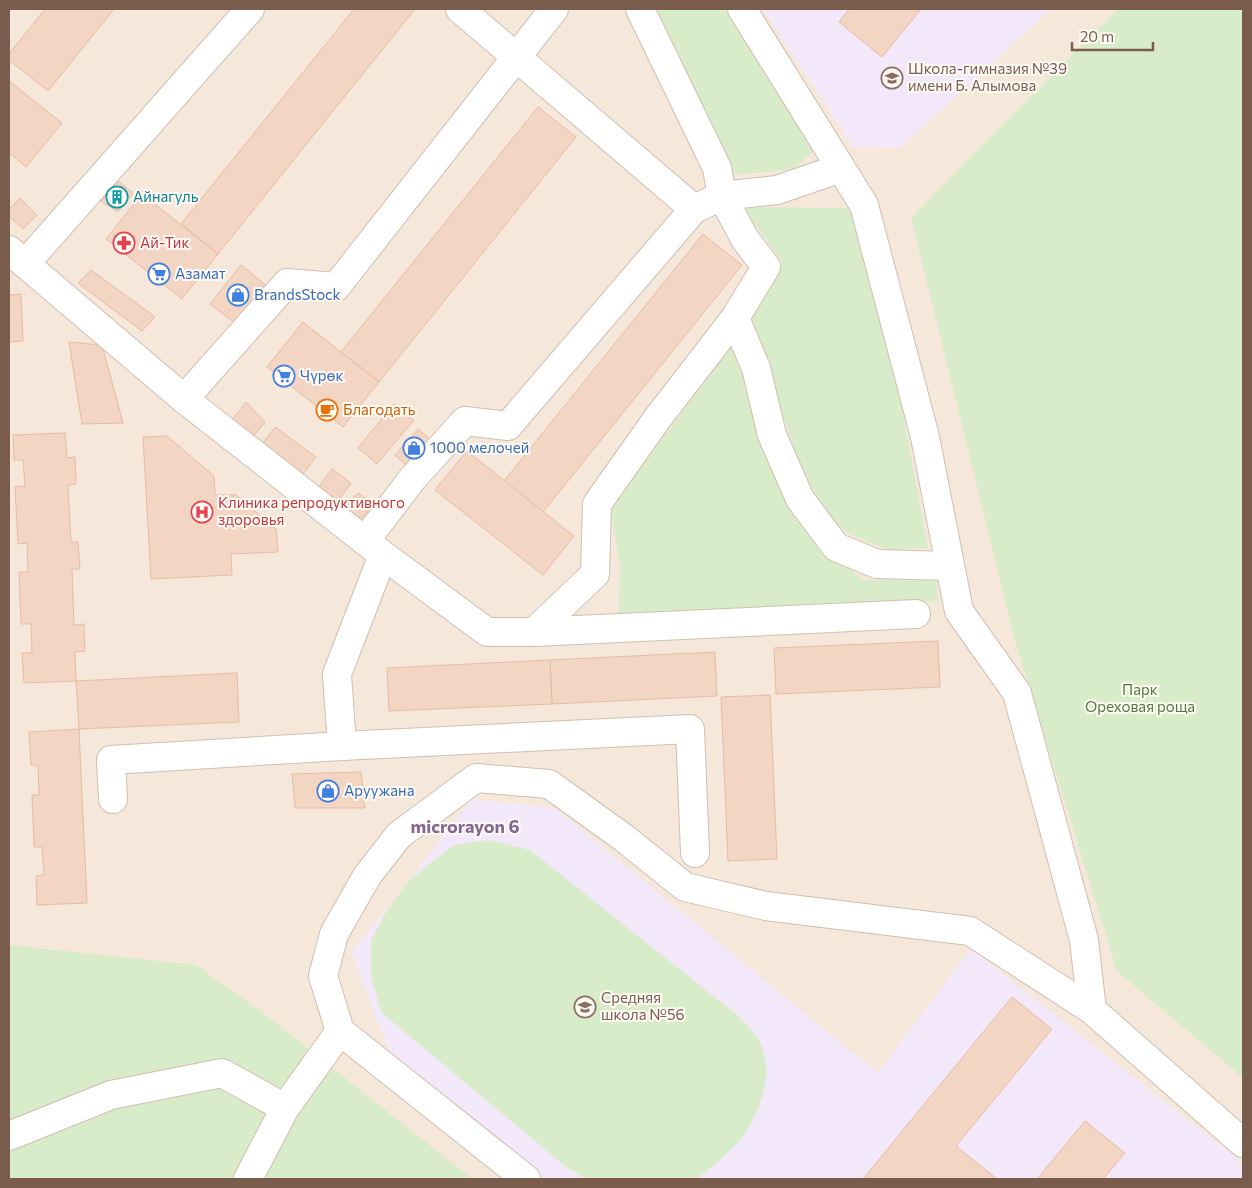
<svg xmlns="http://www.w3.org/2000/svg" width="1252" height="1188" font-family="Commissioner,sans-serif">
<rect width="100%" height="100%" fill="#fdf6ec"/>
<!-- residential -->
<rect fill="#f5e8da" x="9" y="9" width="1234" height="1170"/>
<!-- education -->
<g fill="#f3e8fa">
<polygon points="763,9 1051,9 900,148 853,147"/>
<polygon points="472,799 555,808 878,1073 971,949 1243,1163 1243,1179 537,1179 393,1062 352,953"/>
</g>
<!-- green -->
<g fill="#d8ecc9">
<polygon points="654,9 725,9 815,150 794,169 734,175"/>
<polygon points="1118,9 1243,9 1243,1078 1117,971 1015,640 911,218"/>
<polygon points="743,207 850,208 894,365 928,548 889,550 849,534 823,511 799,462 749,317 782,262"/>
<polygon points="733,345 758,429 795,516 862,580 937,579 938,601 619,614 620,567 610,508"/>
<path d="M489 840 530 850 737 1015C744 1023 753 1030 758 1039 774 1066 764 1101 749 1127 737 1148 715 1164 697 1179H586L565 1166 382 1013 371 978V940L386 912 408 881 454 845Z"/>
<polygon points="9,945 196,965 270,1018 472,1179 9,1179"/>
</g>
<!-- building -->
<g fill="#f3d5c3" stroke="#e6bba3">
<polygon points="45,9 114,9 48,91 9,60 9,54"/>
<polygon points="354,9 415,9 218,254 181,224"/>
<polygon points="849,9 921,9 882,57 839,22"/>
<polygon points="9,81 62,123 26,167 9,153"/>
<polygon points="538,107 576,137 379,382 341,352"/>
<polygon points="118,181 133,193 118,212 101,201"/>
<polygon points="142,194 218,254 182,299 106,239"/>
<polygon points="20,198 37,215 23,229 9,216 9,209"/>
<polygon points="703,234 742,265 543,512 504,481"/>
<polygon points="241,265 267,286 236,324 210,304"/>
<polygon points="91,270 155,317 142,331 78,283"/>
<polygon points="21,294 23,341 9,342 9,295"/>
<polygon points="303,322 379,382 343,427 267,367"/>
<polygon points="69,342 102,345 123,423 82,424"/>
<polygon points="246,402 265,422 251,439 231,421"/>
<polygon points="394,404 414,420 377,464 358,448"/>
<polygon points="275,427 316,457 300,478 260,447"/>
<polygon points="418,429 432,441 409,468 395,455"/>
<polygon points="65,433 67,458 75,457 76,484 68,485 71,542 78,542 80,569 72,569 74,625 84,624 85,651 75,652 76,681 24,683 22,653 32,653 31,624 21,624 19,572 28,572 27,543 18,544 15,487 25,486 23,460 14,460 13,435"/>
<polygon points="167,436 214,476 215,495 236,495 276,529 278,552 231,554 232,575 151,579 143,437"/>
<polygon points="467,451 574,536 543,575 435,490"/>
<polygon points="332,469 351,483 337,502 318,488"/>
<polygon points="358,493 374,504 356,525 341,510"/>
<polygon points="938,641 940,687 776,694 774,648"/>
<polygon points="715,652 717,696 552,704 550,660"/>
<polygon points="550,660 552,704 389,711 387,668"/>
<polygon points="237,673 239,722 79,729 76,681"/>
<polygon points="770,695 777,859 728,861 721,697"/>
<polygon points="79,729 87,903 37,905 36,876 44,875 42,847 34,847 32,795 39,795 38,765 31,765 29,732"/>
<polygon points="361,772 365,808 295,808 292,774"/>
<polygon points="1012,997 1052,1029 956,1146 997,1179 863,1179"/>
<polygon points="1085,1121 1125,1153 1103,1179 1037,1179"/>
</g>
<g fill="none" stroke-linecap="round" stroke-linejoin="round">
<!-- minor casing -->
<g stroke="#d1beb0" stroke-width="30">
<g id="minor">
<polyline points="460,9 694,209 722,196 717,168 640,9"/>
<polyline points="742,9 864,205 925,437 959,611 1017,693 1084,940 1092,1010"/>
<polyline points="9,250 184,399 383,555 337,674 342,746 690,729 695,853"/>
<polyline points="25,264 250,9"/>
<polyline points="735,318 756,368 772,435 800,499 836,547 877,564 949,566"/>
<polyline points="184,399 287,283 336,287 554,9"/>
<polyline points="365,541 413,478 465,421 508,426 694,209"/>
<polyline points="383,555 487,632 534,632 916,614"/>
<polyline points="534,632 595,574 597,504 657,419 735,318 766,267 745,239 722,196 777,190 841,168"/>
<polyline points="113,799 111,760 342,746"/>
<polyline points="9,1136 111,1095 222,1073 285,1108 340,1031"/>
<polyline points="248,1179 285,1108"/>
<polyline points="526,1179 340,1031 323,976 334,934 367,876 399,835 476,778 549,784 624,838 685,887 766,906 970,931 1092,1010 1243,1143"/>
</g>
</g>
<!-- minor -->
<use href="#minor" stroke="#fff" stroke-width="28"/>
</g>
<!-- icons -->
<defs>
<g id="school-ring" transform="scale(1.125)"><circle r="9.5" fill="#fffaf3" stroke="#8d6e63" stroke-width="1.5"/><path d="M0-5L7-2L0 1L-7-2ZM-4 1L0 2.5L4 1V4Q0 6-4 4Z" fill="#8d6e63"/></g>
<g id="building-ring" transform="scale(1.125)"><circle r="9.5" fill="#fffaf3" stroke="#0f9aa8" stroke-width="1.5"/><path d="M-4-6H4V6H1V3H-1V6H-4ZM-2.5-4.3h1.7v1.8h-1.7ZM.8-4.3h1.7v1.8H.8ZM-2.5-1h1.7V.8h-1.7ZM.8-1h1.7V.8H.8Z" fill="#0f9aa8"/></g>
<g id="pharmacy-ring" transform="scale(1.125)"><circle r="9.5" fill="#fffaf3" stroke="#e0444e" stroke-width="1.5"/><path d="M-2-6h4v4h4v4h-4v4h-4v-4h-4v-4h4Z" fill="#e0444e"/></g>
<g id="supermarket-ring" transform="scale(1.125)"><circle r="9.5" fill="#fffaf3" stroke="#3f7fe0" stroke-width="1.5"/><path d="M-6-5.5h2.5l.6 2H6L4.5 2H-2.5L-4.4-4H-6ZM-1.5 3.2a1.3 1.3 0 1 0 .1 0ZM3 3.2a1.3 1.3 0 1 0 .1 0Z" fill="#3f7fe0"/></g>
<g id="shop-ring" transform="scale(1.125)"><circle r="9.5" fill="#fffaf3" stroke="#3f7fe0" stroke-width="1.5"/><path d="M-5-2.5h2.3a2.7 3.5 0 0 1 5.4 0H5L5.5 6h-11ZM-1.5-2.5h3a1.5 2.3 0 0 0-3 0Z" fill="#3f7fe0"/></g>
<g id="cafe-ring" transform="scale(1.125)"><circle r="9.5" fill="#fffaf3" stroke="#e8710a" stroke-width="1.5"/><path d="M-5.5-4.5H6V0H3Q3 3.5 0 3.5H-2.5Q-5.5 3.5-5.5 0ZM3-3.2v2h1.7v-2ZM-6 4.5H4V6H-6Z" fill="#e8710a"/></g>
<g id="hospital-ring" transform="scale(1.125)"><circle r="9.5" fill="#fffaf3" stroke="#e0444e" stroke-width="1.5"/><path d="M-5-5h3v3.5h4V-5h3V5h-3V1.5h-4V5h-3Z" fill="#e0444e"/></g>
</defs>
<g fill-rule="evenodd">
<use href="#school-ring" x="892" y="78"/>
<use href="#building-ring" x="117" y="197"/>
<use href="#pharmacy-ring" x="124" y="243"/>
<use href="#supermarket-ring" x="159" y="274"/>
<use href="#shop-ring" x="238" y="295"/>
<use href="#supermarket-ring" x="284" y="376"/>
<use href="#cafe-ring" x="327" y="410"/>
<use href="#shop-ring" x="414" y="448"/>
<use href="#hospital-ring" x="202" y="512"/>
<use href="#shop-ring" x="328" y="791"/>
<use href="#school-ring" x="585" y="1007"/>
</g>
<g text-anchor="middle" stroke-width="4" stroke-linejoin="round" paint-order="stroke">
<!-- education labels -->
<g font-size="15" fill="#785e54" stroke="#fffaf3" text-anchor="start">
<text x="908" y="74">Школа-гимназия №39<tspan x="908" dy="17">имени Б. Алымова</tspan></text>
<text x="601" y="1003">Средняя<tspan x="601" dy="17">школа №56</tspan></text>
</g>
<!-- culture labels -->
<g font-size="15" fill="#0d838f" stroke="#fffaf3" text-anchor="start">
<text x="133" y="202">Айнагуль</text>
</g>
<!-- health labels -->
<g font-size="15" fill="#be3a42" stroke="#fffaf3" text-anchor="start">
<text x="140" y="248">Ай-Тик</text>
<text x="218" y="508">Клиника репродуктивного<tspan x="218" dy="17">здоровья</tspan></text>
</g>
<!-- shop labels -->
<g font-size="15" fill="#366cbe" stroke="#fffaf3" text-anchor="start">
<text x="175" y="279">Азамат</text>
<text x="254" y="300">BrandsStock</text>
<text x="300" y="381">Чүрөк</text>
<text x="430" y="453">1000 мелочей</text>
<text x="344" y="796">Аруужана</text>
</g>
<!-- food labels -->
<g font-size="15" fill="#c56008" stroke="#fffaf3" text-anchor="start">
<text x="343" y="415">Благодать</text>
</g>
<!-- park labels -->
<g font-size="15" fill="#537a41" stroke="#fffaf3">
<text x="1140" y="695">Парк<tspan x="1140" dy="17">Ореховая роща</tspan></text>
</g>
<!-- quarter labels -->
<g font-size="18" font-weight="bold" fill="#846695" stroke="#fffaf3">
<text x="465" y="833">microrayon 6</text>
</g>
</g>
<!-- border -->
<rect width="1252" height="1188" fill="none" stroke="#7a5c4d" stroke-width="20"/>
<!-- scale -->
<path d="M1072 42v8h81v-8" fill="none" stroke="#7a5c4d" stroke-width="2.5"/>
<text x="1080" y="42" font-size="15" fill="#7a5c4d" stroke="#fffaf3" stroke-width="4" paint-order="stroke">20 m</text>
</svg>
